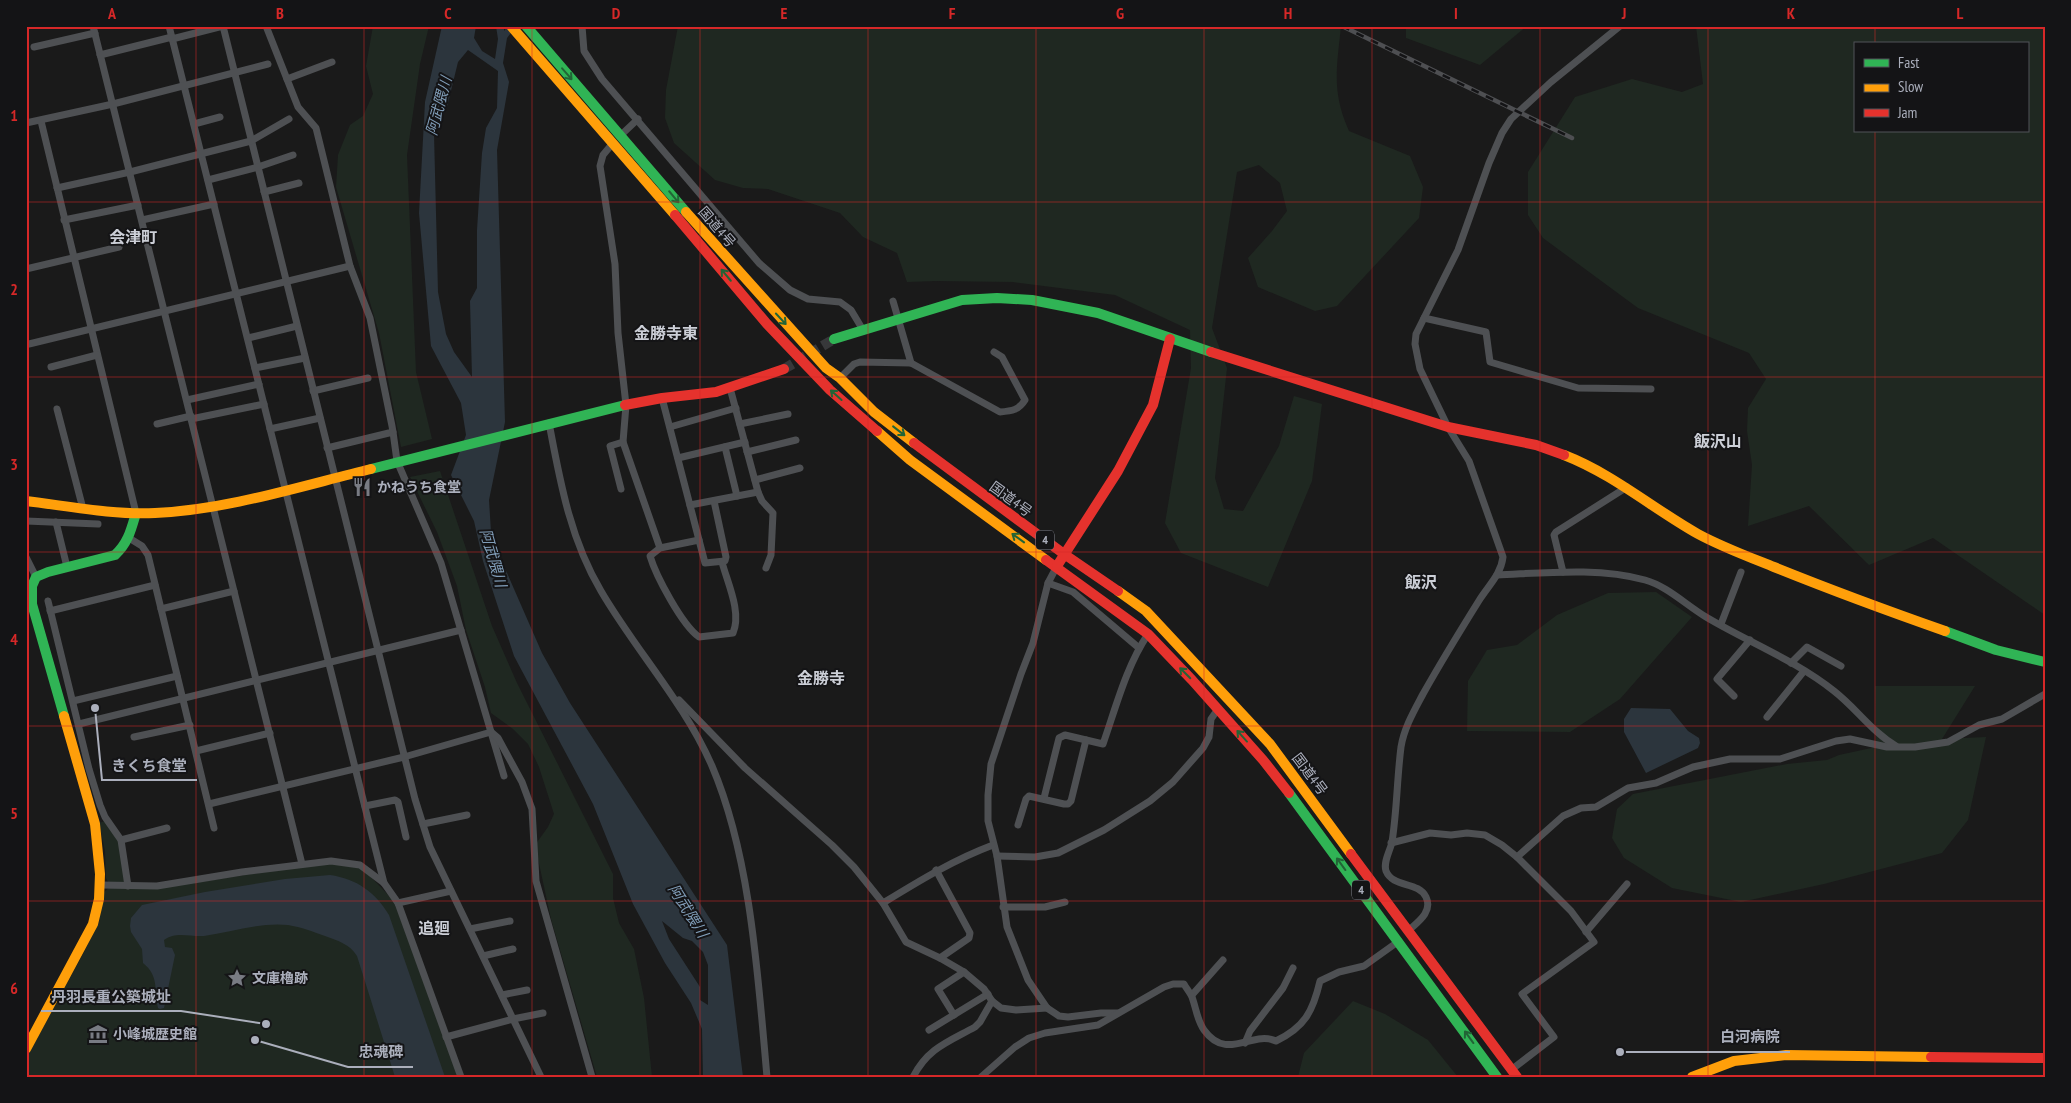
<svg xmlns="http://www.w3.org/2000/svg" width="2071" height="1103" font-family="'PT Sans Narrow','Noto Sans JP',sans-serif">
<rect width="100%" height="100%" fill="#1a1a1a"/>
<!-- green -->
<g fill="#1f2821" fill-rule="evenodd">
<polygon points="373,26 429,26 420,64 407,155 416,372 432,439 401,447 379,333 336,187 338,155 350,125 363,116 373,94 366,66"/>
<path d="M678 26H1341C1337 67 1331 91 1349 131L1410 156 1423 187 1419 218 1337 306 1315 311 1258 287 1248 258 1272 231 1287 211 1280 183 1259 165 1237 172 1212 328 1227 368 1215 478 1224 509 1243 511 1279 446 1294 396 1322 404 1312 481 1268 587 1181 553 1165 523 1191 368 1190 330 1115 295 1013 282 936 281 907 282 897 253 863 237 840 213 768 189 743 188 715 180 674 143 665 118 666 90Z"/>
<polygon points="1406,26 1527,26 1480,65 1406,38"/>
<path d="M1696 26H2045V615L1933 538 1869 565 1809 506 1748 526 1752 465 1747 431 1748 408 1766 379 1749 353 1638 308 1543 238 1528 215V172L1575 97 1632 79 1682 92 1703 84ZM1855 44H2027V131H1855Z"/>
<polygon points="440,471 492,626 517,683 613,874 613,898 619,923 634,949 644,998 652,1077 597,1077 551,919 535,845 548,827 554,814 539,767 528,744 513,729 491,713 485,687 466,630 457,586 437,532 410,477"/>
<polygon points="1656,592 1692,617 1620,699 1570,732 1467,731 1468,681 1487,650 1517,645 1557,615 1608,593"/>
<polygon points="1875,686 1975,686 1942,739 1986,737 1968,820 1942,853 1824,884 1741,902 1672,888 1624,858 1612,838 1617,809 1633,794 1787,764 1827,760 1839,755 1876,747"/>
<polygon points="105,821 119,843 125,883 108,882 106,878 105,851 99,823"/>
<polygon points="323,863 358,867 369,875 394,901 458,1077 26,1077 28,1055 83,954 99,922 104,892 110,887 155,889"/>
<polygon points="1353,1001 1385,1014 1428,1040 1458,1077 1298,1077 1304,1053"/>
</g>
<!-- water -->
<g fill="#2c353d" fill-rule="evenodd">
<path d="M442 26H476L474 38 482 51 495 59 498 39 496 26H504V31L508 26H516L507 38 503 63 509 82 497 150 505 422 489 500 491 532 500 557 542 653 570 703 727 945 743 1077H703L702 1029 691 1003 665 963 633 904 593 804 514 656 483 561 474 521 451 475 466 435 461 403 431 346 419 213 425 102ZM468 50 498 71 497 108 486 128 482 153 477 230V288L470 301 472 377 454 352 446 334 438 292 434 134 447 107 458 62ZM662 921 683 938 692 941 703 952 708 965V1005L700 1000V987L669 939Z"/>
<polygon points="1631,708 1670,709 1688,731 1699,738 1700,743 1698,748 1646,773 1624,732 1624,719"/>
<path d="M330 875C357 879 375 892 389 915L445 1077H395L357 956C350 944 338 941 325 936 314 932 301 927 288 925 261 922 231 932 204 936 190 937 176 931 164 940L165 947 172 948 175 955 164 1008 160 1009 158 1008C154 988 159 976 143 963L142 949 131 932 130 926 131 918 142 905 205 892 285 879Z"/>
</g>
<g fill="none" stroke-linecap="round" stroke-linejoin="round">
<!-- secondary-tunnel -->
<polyline stroke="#37383a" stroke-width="10" stroke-dasharray="10 5" stroke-linecap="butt" points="784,369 834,339"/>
<!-- street -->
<g stroke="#4e5053" stroke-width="7">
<polyline points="93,26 302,864"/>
<polyline points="169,26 384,883"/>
<polyline points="266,26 298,107 316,128 350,266 370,318 392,426 393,432 327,448"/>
<polyline points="582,26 584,51 602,79 759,263 790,290 808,299 840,302 851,310 863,330"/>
<polyline points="172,39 223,26 415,799 430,847 541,1077"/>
<polyline points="34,47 95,33"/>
<polyline points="100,55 172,37"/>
<polyline points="287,79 332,62"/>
<polyline points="41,121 136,513"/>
<polyline points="26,123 113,104 268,64"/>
<polyline points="194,124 220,117"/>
<polyline points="621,135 638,119"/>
<polyline points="613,143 603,155 600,166 615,264 618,333 626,405 623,442 610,446 621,489"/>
<polyline points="208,180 258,167 293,155"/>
<polyline points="57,188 130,172 251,141 289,119"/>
<polyline points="264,192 299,183"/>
<polyline points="64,220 138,205"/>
<polyline points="142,220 214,204"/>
<polyline points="26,269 119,247"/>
<polyline points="893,301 911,363"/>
<polyline points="1424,318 1486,332 1490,362 1578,388 1651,389"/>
<polyline points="248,338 297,326"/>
<polyline points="29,344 350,266"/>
<polyline points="51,367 97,355"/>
<polyline points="255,368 305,358"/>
<path d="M840 378 854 364 860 362 911 363 1000 412C1012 411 1019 410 1025 400L1002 357 994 352"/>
<polyline points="730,388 758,492 762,501 773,513 771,555 766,568"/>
<polyline points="313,391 368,378"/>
<polyline points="662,398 705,563 725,561 726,557 714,501"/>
<polyline points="187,400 259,384"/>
<polyline points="57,409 82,505"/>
<polyline points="191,419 264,404"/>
<path d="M549 423C560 481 570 539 601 591 636 651 684 702 712 766 751 857 758 978 767 1077"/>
<polyline points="157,424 191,416"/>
<polyline points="740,424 788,414"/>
<polyline points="670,427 736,408"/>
<polyline points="270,429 320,418"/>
<polyline points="393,432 397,461 441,563 504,776"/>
<polyline points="623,442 660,548"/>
<polyline points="725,447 737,496"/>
<polyline points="747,452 796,440"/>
<polyline points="678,458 745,442"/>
<polyline points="755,480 800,468"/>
<polyline points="690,505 758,492"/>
<polyline points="26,521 98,524"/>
<polyline points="56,522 67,567"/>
<polyline points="129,538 142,546 148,555 214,828"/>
<path d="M699 540 660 548 650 556C656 576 682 625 699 637L733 633C742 612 727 582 722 562"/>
<polyline points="26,557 36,577"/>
<polyline points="1057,566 1048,583 1033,643 1021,674 991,764 988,795 988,821 997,856 1007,927 1028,980 1047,1008 1059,1016 1068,1017 1101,1013 1117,1013"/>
<polyline points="1563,572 1554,535 1556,532 1627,487"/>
<path d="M1497 575C1544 573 1599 567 1645 580 1667 586 1686 605 1706 617 1748 642 1795 660 1834 691 1856 708 1872 732 1896 746"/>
<polyline points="1048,583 1073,592 1139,648"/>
<polyline points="48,601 89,769 100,805 105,817 121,840 128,886"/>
<polyline points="161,609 234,591"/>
<polyline points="50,611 155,585"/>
<polyline points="1721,624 1741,572"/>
<polyline points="1791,663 1807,647 1841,666"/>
<polyline points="1734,696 1717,679 1750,640"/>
<polyline points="679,700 745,768 832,845 854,867 883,903 906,942 940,958 964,972 984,989 992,1001 1001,1008 1016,1010 1047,1008"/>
<polyline points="73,701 177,676"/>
<polyline points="1767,717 1804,671"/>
<polyline points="79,724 461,630"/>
<polyline points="134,737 190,725"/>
<polyline points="196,751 270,733"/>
<path d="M1044 798 1059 738 1065 735 1103 744C1116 707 1126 667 1148 634"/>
<polyline points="209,804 404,757 491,732 498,738 522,782 532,809 536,881 592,1077"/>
<polyline points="365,806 395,800 398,802 406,837"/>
<polyline points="423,824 467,815"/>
<polyline points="1018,825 1026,799 1029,796 1064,804 1068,804 1071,801 1086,740"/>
<polyline points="121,840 167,828"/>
<polyline points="1391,843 1430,833 1451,835 1467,833 1485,835 1502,845 1517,857 1563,816 1581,808 1596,807 1628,788 1656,783 1693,767 1730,759 1780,759 1836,741 1850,739 1887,747 1915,747 1948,742 1979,725 2002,719 2045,694"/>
<polyline points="997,856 1035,857 1058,853 1104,830 1150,801 1173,782 1203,748 1209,737 1211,719 1218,709"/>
<polyline points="936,870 970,933 969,938 940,958"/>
<polyline points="101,885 157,886 242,872 331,861 360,865 384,883 398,903 461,1077"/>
<polyline points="398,903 451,891"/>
<path d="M883 903C919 881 953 860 993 845"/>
<polyline points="1003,907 1045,907 1065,902"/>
<polyline points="470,929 510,921"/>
<path d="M1408 931C1418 922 1433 912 1426 897 1418 881 1393 888 1386 871 1383 862 1390 851 1392 842 1397 810 1397 778 1401 747 1404 728 1414 711 1423 694 1441 662 1460 631 1480 599 1489 585 1501 574 1503 557L1469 461 1448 427 1420 369 1415 344 1416 334 1458 250 1489 163 1502 133 1511 119 1551 82 1620 26"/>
<polyline points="1586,932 1627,884"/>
<polyline points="483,956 513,949"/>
<polyline points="502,995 527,990"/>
<polyline points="1192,995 1223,960"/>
<polyline points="954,1015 938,989 964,972"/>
<polyline points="929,1030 988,994"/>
<polyline points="446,1037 513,1019 543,1013"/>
<polyline points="1245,1043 1250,1031 1283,988 1293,968"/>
<polyline points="1511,1070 1554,1037 1522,994 1594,942 1571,911 1517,857"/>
<path d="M913 1077C928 1048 948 1042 975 1027L980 1022 992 1001"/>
<path d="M981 1077 1015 1047 1029 1038 1045 1033 1098 1025 1164 987 1173 984H1184C1186 988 1190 992 1192 997 1196 1008 1197 1020 1204 1030 1227 1062 1252 1030 1276 1041 1305 1027 1313 1011 1320 981L1339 972 1364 966 1399 941"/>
</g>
<!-- fast -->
<g stroke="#30b455" stroke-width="10">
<polyline points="526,26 686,212"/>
<polyline points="834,339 962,300 997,298 1032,300 1098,313 1211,352"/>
<polyline points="371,469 625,405"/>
<polyline points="1945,631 1996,650 2045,662"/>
<path d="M64 716 32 604V586L36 577 48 572 115 555C128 543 131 530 136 513"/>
<polyline points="1289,793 1497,1077"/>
</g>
<!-- slow -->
<g stroke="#ff9f0a" stroke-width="10">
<polyline points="511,26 675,215"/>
<polyline points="686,212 826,368 840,378 874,412 914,443"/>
<polyline points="877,431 910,460 1046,560"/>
<path d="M1564 455C1613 474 1652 508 1698 534 1722 547 1749 557 1774 567 1831 590 1888 611 1945 631"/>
<path d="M26 501C68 506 112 515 155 513 226 510 301 486 371 469"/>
<polyline points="1118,591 1146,611 1270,744 1351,854"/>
<polyline points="26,1049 93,924 99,899 100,874 95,824 64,716"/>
<polyline points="1692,1077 1734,1061 1786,1055 1931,1057"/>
</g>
<!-- jam -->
<g stroke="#e5322d" stroke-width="10">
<polyline points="675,215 767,324 830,390 877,431"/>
<polyline points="1211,352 1448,427 1536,445 1564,455"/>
<polyline points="625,405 662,398 716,392 784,369"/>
<polyline points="914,443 1064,554 1118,591"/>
<polyline points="1046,560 1148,634 1192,680 1263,760 1289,793"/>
<polyline points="1057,566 1118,471 1153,405 1170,339"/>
<polyline points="1351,854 1517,1077"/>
<polyline points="1931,1057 2045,1058"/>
</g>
<!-- rail casing -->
<g stroke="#4e4f52" stroke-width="4.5">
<polyline id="rail" points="1342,26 1572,138"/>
</g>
<!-- rail -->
<use href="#rail" stroke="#141416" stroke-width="2.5" stroke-dasharray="8" stroke-linecap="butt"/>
</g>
<!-- one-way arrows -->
<defs><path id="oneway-shaft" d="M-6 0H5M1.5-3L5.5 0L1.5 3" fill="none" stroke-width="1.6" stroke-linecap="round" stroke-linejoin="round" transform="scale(1.25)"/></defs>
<g stroke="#226436">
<use href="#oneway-shaft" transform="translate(567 74) rotate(49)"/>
<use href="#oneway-shaft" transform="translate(674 197) rotate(50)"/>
<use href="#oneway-shaft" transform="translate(726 275) rotate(-130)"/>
<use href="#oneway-shaft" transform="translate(781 319) rotate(47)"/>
<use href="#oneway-shaft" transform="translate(836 395) rotate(-138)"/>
<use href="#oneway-shaft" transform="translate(899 431) rotate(38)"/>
<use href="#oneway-shaft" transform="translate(1018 538) rotate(-144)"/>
<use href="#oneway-shaft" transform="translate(1185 673) rotate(-135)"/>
<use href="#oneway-shaft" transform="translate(1242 736) rotate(-132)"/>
<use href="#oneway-shaft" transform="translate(1341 864) rotate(-126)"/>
<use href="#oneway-shaft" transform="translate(1469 1037) rotate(-126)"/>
</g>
<!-- grid -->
<path fill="none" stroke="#d62828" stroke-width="1" stroke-opacity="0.55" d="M196 26V1077M364 26V1077M532 26V1077M700 26V1077M868 26V1077M1036 26V1077M1204 26V1077M1372 26V1077M1540 26V1077M1708 26V1077M1875 26V44M1875 131V1077M26 202H2045M26 377H2045M26 552H2045M26 726H2045M26 901H2045"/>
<!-- icons -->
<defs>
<g id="restaurant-bare" transform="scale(1.5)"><path d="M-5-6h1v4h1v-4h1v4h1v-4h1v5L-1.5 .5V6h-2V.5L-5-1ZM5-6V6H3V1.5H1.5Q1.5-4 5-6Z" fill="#787b83" stroke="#141416" stroke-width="2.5" paint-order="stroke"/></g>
<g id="sight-bare" transform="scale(1.5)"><path d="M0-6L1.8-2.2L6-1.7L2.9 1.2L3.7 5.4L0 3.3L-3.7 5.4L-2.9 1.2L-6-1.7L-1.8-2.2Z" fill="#787b83" stroke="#141416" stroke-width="2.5" paint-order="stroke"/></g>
<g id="museum-bare" transform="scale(1.5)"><path d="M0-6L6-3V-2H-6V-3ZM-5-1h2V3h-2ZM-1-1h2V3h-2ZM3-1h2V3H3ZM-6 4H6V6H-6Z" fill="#787b83" stroke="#141416" stroke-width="2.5" paint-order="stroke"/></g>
</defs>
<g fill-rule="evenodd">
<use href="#restaurant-bare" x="362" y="487"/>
<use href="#sight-bare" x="237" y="978"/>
<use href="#museum-bare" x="98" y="1034"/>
</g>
<g text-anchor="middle" stroke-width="4" stroke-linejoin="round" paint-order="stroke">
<!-- shield labels -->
<g fill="#141416" stroke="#7e808a" stroke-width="1">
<rect x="1036" y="530.5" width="18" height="19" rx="4"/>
<rect x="1352" y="880.5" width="18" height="19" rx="4"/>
</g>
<g font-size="12" font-weight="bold" fill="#abafbc">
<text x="1045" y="544">4</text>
<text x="1361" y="894">4</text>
</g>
<!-- street labels -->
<g font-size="14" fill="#abafbc" stroke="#141416">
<text transform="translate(717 227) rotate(49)" y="5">国道4号</text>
<text transform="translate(1011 499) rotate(36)" y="5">国道4号</text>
<text transform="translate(1310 774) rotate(53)" y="5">国道4号</text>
</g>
<!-- poi labels -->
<g font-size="14" font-weight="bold" fill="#abafbc" stroke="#141416" text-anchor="start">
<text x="377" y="492">かねうち食堂</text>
<text x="252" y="983">文庫櫓跡</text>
<text x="113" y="1039">小峰城歴史館</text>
</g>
<!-- water labels -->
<g font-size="15" font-style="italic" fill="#809db8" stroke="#141416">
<text transform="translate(439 106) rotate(-75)" y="5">阿武隈川</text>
<text transform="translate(493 558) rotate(74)" y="5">阿武隈川</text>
<text transform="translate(688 911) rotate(58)" y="5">阿武隈川</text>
</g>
<!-- quarter labels -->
<g font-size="16" font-weight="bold" fill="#cccfd7" stroke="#141416">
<text x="133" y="243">会津町</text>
<text x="666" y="339">金勝寺東</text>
<text x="1718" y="447">飯沢山</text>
<text x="1421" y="588">飯沢</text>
<text x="821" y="684">金勝寺</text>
<text x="434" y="934">追廻</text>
</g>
</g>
<!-- callouts -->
<path fill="none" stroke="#abafbc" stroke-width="2" d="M95 708L102 780H197M266 1024L181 1011H41M1620 1052L1710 1052H1790M255 1040L348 1067H413"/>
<g fill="#abafbc" stroke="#141416" stroke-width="2">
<circle cx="95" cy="708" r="5"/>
<circle cx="266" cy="1024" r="5"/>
<circle cx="1620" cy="1052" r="5"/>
<circle cx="255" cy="1040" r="5"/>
</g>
<g font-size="15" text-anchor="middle" font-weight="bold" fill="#abafbc" stroke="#141416" stroke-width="4" stroke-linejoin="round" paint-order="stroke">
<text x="149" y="771">きくち食堂</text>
<text x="111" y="1002">丹羽長重公築城址</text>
<text x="1750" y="1042">白河病院</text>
<text x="381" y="1057">忠魂碑</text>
</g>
<!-- border -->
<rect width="2071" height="1103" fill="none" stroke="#141416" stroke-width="55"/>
<!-- legend -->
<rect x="1854" y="42" width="175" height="90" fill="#141416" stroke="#505258"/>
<rect x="1864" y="59" width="25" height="8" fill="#30b455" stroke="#505258"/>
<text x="1898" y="68" font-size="15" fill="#abafbc">Fast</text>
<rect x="1864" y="84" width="25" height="8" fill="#ff9f0a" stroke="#505258"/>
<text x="1898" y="92" font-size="15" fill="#abafbc">Slow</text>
<rect x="1864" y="109" width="25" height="8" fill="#e5322d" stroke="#505258"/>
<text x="1898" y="118" font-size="15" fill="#abafbc">Jam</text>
<rect x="28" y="28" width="2016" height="1048" fill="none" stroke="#d62828" stroke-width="2"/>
<g font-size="16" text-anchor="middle" font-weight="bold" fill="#d62828">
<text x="112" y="19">A</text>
<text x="280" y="19">B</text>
<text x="448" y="19">C</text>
<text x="616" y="19">D</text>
<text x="784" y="19">E</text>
<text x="952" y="19">F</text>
<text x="1120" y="19">G</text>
<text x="1288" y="19">H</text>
<text x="1456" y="19">I</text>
<text x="1624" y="19">J</text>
<text x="1791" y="19">K</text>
<text x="1960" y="19">L</text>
<text x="14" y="121">1</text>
<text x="14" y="295">2</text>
<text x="14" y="470">3</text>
<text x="14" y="645">4</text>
<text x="14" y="819">5</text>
<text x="14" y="994">6</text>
</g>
</svg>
